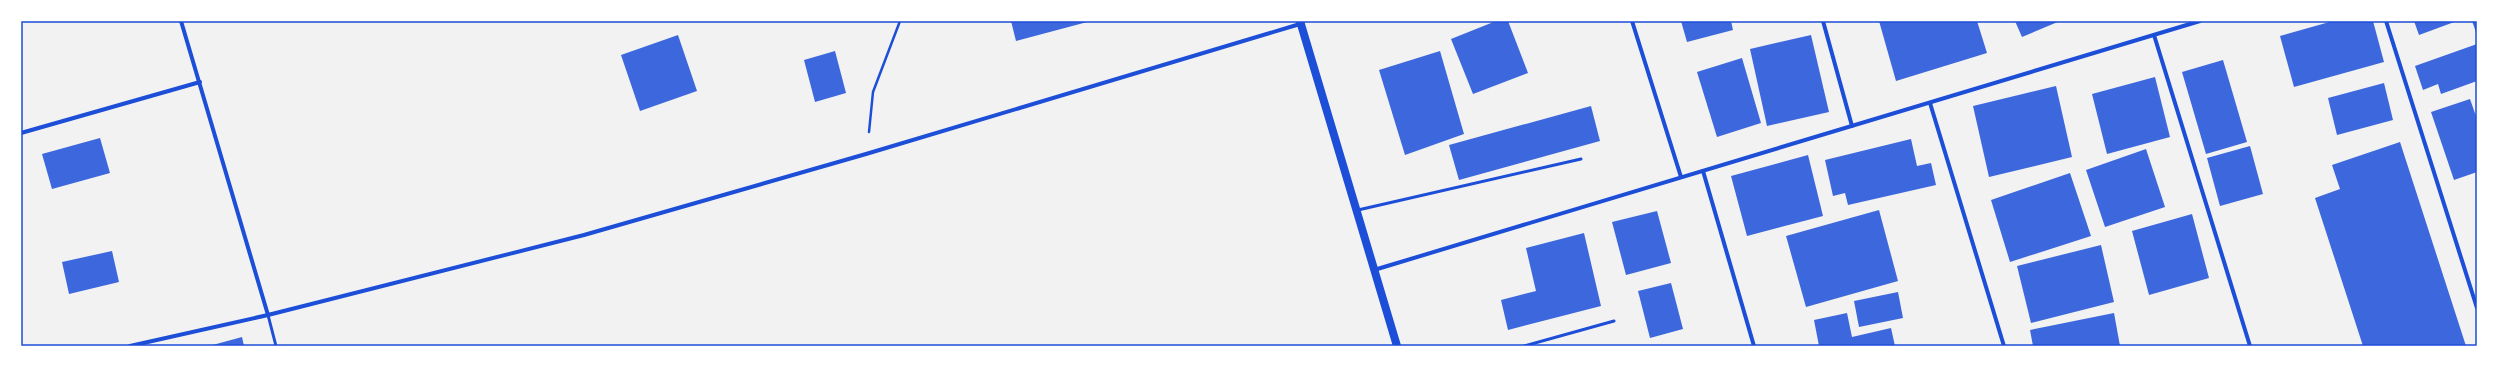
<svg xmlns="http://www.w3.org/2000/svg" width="2498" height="367" font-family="Rubik,sans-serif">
<rect width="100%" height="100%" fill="#f2f2f2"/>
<!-- building -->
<g fill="#3d67dc">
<polygon points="1011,21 1091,21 1016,41"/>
<polygon points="1496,21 1508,21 1528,73 1473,94 1451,39"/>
<polygon points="1681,21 1731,21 1733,30 1687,42"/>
<polygon points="1879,21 1977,21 1987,53 1896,81"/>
<polygon points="2015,21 2060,21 2022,37"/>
<polygon points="2333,21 2373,21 2384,62 2294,87 2280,36"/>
<polygon points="2414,21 2457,21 2419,35"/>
<polygon points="2472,21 2477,21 2477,35"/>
<polygon points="678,35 697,91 640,111 621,55"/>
<polygon points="1811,35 1829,112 1767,126 1750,49"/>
<polygon points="2477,44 2477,81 2441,94 2438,84 2423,90 2415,66"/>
<polygon points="835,51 846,93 815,102 804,60"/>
<polygon points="1440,51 1464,134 1405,155 1379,70"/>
<polygon points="1742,58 1761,123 1717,137 1697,72"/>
<polygon points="2223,60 2247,142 2206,154 2182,72"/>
<polygon points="2155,77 2170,137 2107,154 2092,94"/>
<polygon points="2384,83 2393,120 2337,135 2328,98"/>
<polygon points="2056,86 2072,157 1989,177 1973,106"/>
<polygon points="2470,99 2477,119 2477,172 2454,180 2431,112"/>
<polygon points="1591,106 1600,141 1459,180 1449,145"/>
<polygon points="100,138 110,173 52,189 42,154"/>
<polygon points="1911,139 1917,166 1931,163 1936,185 1848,205 1845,193 1833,196 1825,160"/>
<polygon points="2400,142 2466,346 2363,346 2315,198 2340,189 2332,165"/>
<polygon points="2250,146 2263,194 2220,206 2207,158"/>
<polygon points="2146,149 2165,207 2105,227 2086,170"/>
<polygon points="1808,155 1823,216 1747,236 1731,176"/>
<polygon points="2070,173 2091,236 2010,262 1991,200"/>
<polygon points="1879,210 1898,281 1806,307 1786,236"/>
<polygon points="1657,211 1671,263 1626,275 1612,222"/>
<polygon points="2192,214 2209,278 2149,295 2132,231"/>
<polygon points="1584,233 1601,306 1508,330 1501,300 1536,291 1526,248"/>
<polygon points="2101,245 2114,302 2031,323 2017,266"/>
<polygon points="112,251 119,282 69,294 62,262"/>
<polygon points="1671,283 1683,329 1650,338 1638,291"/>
<polygon points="1898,292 1903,318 1859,327 1854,301"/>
<polygon points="1847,313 1852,337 1891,328 1895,346 1819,346 1814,320"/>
<polygon points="2114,313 2120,346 2033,346 2030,330"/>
<polygon points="242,337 244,346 209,346"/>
</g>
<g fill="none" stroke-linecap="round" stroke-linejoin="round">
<!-- path -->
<polyline stroke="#1d4ed8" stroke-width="2.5" points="869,132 873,92 900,21"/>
<!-- service -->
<g stroke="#1d4ed8" stroke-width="3">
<polyline points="1358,210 1581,159"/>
<polyline points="268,315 276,346"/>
<polyline points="1524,346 1614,321"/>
</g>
<!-- minor -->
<g stroke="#1d4ed8" stroke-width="4">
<polyline points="181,21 268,315 584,235 866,154 1300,24"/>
<polyline points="1632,21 1681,177"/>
<polyline points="1823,21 1852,126"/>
<polyline points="2386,21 2477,308"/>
<polyline points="2154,35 2250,346"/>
<polyline points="1930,103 2004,346"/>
<polyline points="21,133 200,82"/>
<polyline points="1703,171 1754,346"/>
<polyline points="1374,270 2200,21"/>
<polyline points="130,346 268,315"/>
</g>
<!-- secondary -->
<polyline stroke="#1d4ed8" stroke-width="8" points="1300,21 1397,346"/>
</g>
<!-- border -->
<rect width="2498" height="367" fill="none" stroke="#ffffff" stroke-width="44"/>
<rect x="22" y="22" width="2454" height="323" fill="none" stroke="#1d4ed8" stroke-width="1.5"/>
</svg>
